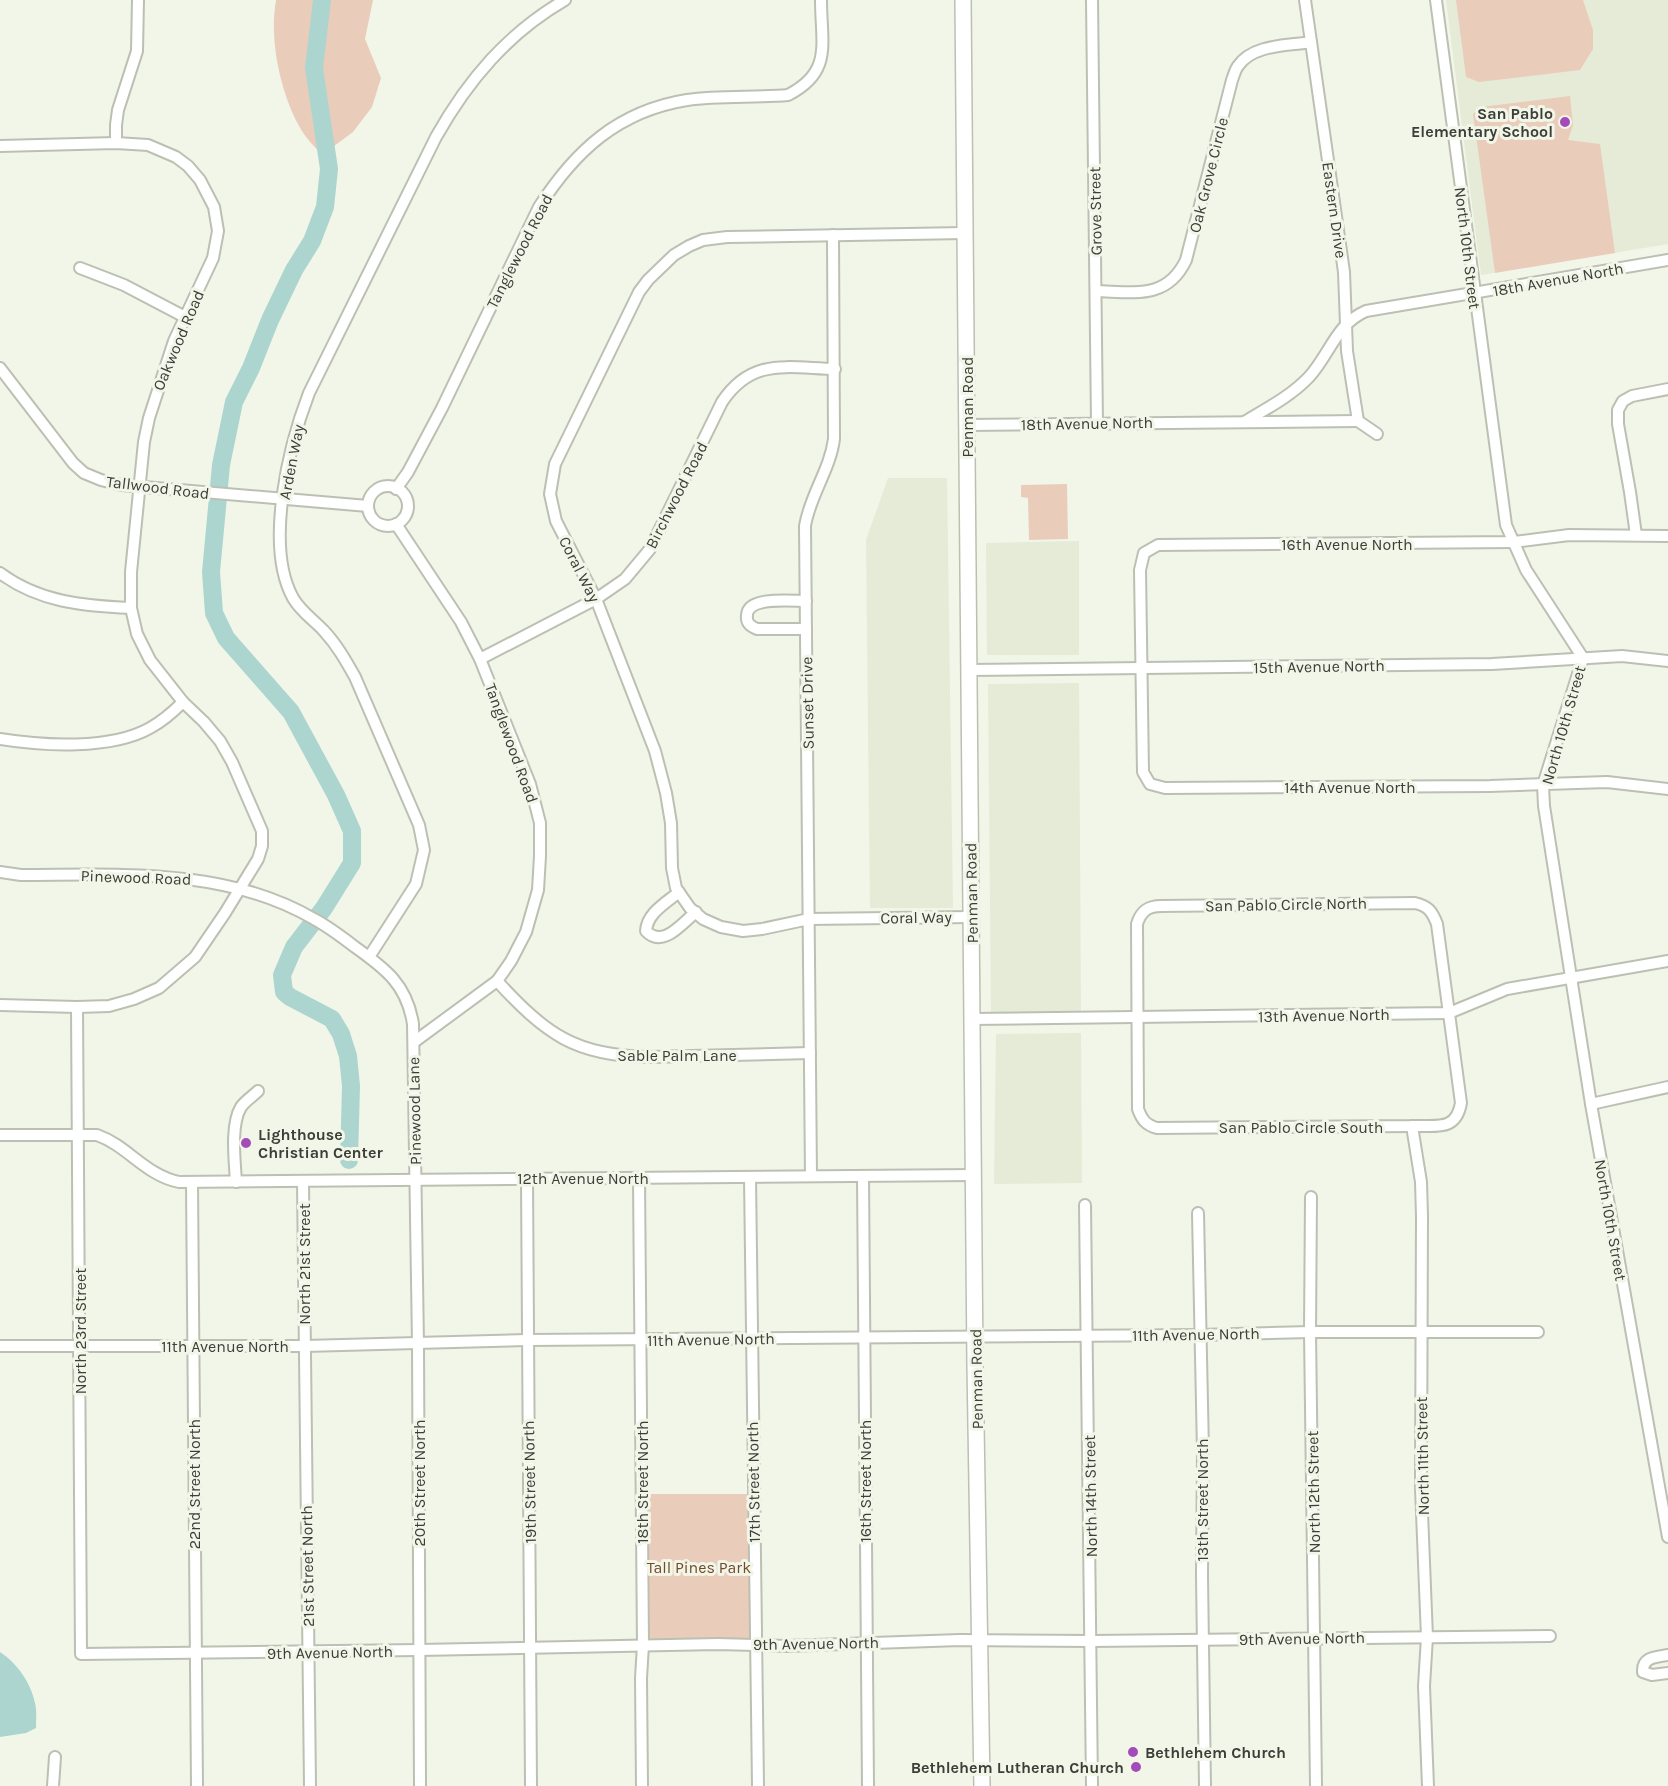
<svg xmlns="http://www.w3.org/2000/svg" width="1668" height="1786" font-family="Karla,sans-serif">
<rect width="100%" height="100%" fill="#f1f6e8"/>
<!-- built -->
<g fill="#e5ebd7">
<polygon points="1446,0 1668,0 1668,244 1481,275"/>
<polygon points="888,478 947,478 953,908 870,908 866,540"/>
<polygon points="1079,541 1079,655 987,655 986,543"/>
<polygon points="1079,683 1081,1012 991,1012 988,684"/>
<polygon points="1081,1033 1082,1183 994,1184 996,1034"/>
</g>
<!-- green -->
<g fill="#e9cdba">
<path d="M276 0H373L365 39 381 78 372 107 353 132 322 155C314 146 304 136 299 126 280 91 269 39 276 0Z"/>
<polygon points="1456,0 1583,0 1593,30 1593,49 1580,70 1479,82 1466,77"/>
<polygon points="1570,96 1573,125 1568,140 1600,144 1615,253 1495,273 1473,114 1481,107"/>
<polygon points="1067,484 1068,539 1029,540 1028,498 1021,497 1021,485"/>
<polygon points="649,1494 748,1494 751,1639 648,1639"/>
</g>
<!-- water -->
<path fill="#add5cf" d="M0 1652C17 1663 31 1683 35 1703 37 1711 36 1720 36 1728L26 1733 0 1737Z"/>
<g fill="none" stroke-linecap="round" stroke-linejoin="round">
<!-- river -->
<polyline stroke="#add5cf" stroke-width="18" points="322,0 314,68 329,169 325,207 312,241 294,270 270,320 251,368 234,402 221,465 211,572 214,613 226,638 291,712 336,795 352,831 352,863 324,908 294,947 282,975 284,992 290,997 332,1019 341,1034 348,1056 351,1086 349,1160"/>
<!-- street casing -->
<g stroke="#bcc0b3" stroke-width="14">
<g id="street">
<polyline points="1092,0 1097,423"/>
<polyline points="1305,0 1344,272 1347,351 1358,421"/>
<polyline points="1436,0 1506,525 1526,570 1583,658 1543,785 1544,806 1591,1104 1668,1537"/>
<polyline points="116,143 116,125 118,110 137,51 138,0"/>
<polyline points="0,146 116,143 148,145 176,157 188,166 200,180 214,207 218,231 213,258 174,341 149,418 144,442 131,572 131,608 137,634 150,660 183,702 204,722 220,741 232,762 262,831 262,846 258,859 225,913 195,957 159,988 134,999 109,1006 77,1007 0,1005"/>
<polyline points="965,233 727,237 703,240 689,246 674,255 648,280 639,292 555,464 550,494 556,521 596,599 655,751 666,793 671,823 672,868 676,888 690,908 703,919 721,927 743,931 762,929 809,919 972,917"/>
<polyline points="80,268 124,285 185,317"/>
<path d="M1096 291C1134 292 1167 300 1186 260L1232 80C1234 75 1235 70 1238 66 1253 44 1288 46 1311 42"/>
<polyline points="0,368 73,463 84,473 101,480 121,485 368,506"/>
<polyline points="1358,421 1377,434"/>
<path d="M1244 422C1266 409 1291 396 1309 377 1330 354 1336 324 1366 311L1668 260"/>
<polyline points="967,425 1358,421"/>
<circle cx="388" cy="506" r="20"/>
<path d="M396 489 408 472 442 408 539 207C575 151 618 111 687 100 720 95 754 98 788 95 833 72 821 44 821 0"/>
<polyline points="396,524 461,622 480,659 530,784 540,823 540,856 538,890 526,932 511,961 497,981 414,1042"/>
<polyline points="1636,535 1630,492 1618,424 1618,410 1623,401 1632,396 1668,389"/>
<polyline points="1668,536 1569,535 1514,542 1158,545 1144,553 1140,570 1143,772 1150,784 1165,788 1490,786 1607,782 1668,789"/>
<path d="M0 573C39 602 83 606 131 608"/>
<path d="M806 601C791 601 748 596 747 615 746 623 750 626 757 629H806"/>
<path d="M480 659 596 599 625 579 650 549 722 402C752 357 787 368 835 369"/>
<polyline points="969,670 1492,664 1622,656 1668,661"/>
<path d="M0 739C43 746 111 750 150 728 163 721 173 712 183 702"/>
<path d="M0 872 21 875C120 875 225 867 314 919 329 927 342 937 355 947 386 969 407 985 413 1024L418 1344 420 1786"/>
<path d="M679 892C666 903 647 913 646 931 663 949 682 923 696 912"/>
<path d="M1415 903C1428 906 1432 911 1437 924L1461 1103C1456 1132 1436 1125 1412 1126L1157 1128C1146 1125 1142 1120 1138 1109L1137 924C1141 911 1148 906 1161 906Z"/>
<path d="M369 957 416 884 424 850 419 825 355 677C346 661 337 645 324 631 314 620 301 612 293 598 264 546 289 445 309 393L436 137C468 80 508 33 565 0"/>
<path d="M497 981C546 1034 575 1056 649 1057L810 1053"/>
<polyline points="77,1007 81,1654 419,1650 718,1644 786,1646 960,1640 1092,1641 1550,1636"/>
<polyline points="972,1019 1449,1013 1507,989 1668,961"/>
<polyline points="1591,1104 1668,1087"/>
<polyline points="1412,1126 1421,1182 1422,1216 1421,1488 1427,1637 1424,1686 1428,1786"/>
<path d="M0 1135H97C128 1146 145 1175 179 1182L974 1175"/>
<path d="M811 1176 805 526C810 495 830 470 834 439L833 235"/>
<polyline points="863,1176 868,1786"/>
<polyline points="750,1177 758,1786"/>
<polyline points="639,1178 643,1645 641,1678 642,1786"/>
<polyline points="527,1179 531,1786"/>
<path d="M236 1182C235 1162 230 1125 241 1107 245 1101 253 1096 258 1091"/>
<polyline points="303,1182 310,1786"/>
<polyline points="192,1183 197,1786"/>
<polyline points="1311,1197 1310,1332 1316,1786"/>
<polyline points="1085,1205 1092,1786"/>
<polyline points="1198,1213 1203,1451 1202,1576 1205,1786"/>
<polyline points="0,1346 305,1346 527,1340 1199,1335 1310,1332 1538,1332"/>
<path d="M1668 1655C1656 1657 1642 1657 1643 1672L1652 1675 1668 1673"/>
<polyline points="53,1786 55,1757"/>
</g>
</g>
<!-- secondary casing -->
<g stroke="#bcc0b3" stroke-width="18">
<polyline id="secondary" points="963,0 975,1365 982,1786"/>
</g>
<!-- street -->
<use href="#street" stroke="#fff" stroke-width="10"/>
<!-- secondary -->
<use href="#secondary" stroke="#fff" stroke-width="15"/>
</g>
<!-- markers -->
<g fill="#a34cb9" stroke="#f1f6e8" stroke-width="2">
<circle cx="1565" cy="122" r="6"/>
<circle cx="246" cy="1143" r="6"/>
<circle cx="1133" cy="1752" r="6"/>
<circle cx="1136" cy="1767" r="6"/>
</g>
<g text-anchor="middle" stroke-width="6" stroke-linejoin="round" paint-order="stroke">
<!-- poi labels -->
<g font-size="16" font-weight="bold" fill="#3c3e38" stroke="#f1f6e8" text-anchor="end">
<text x="1553" y="119">San Pablo<tspan x="1553" dy="18">Elementary School</tspan></text>
<text x="258" y="1140" text-anchor="start">Lighthouse<tspan x="258" dy="18">Christian Center</tspan></text>
<text x="1145" y="1758" text-anchor="start">Bethlehem Church</text>
<text x="1124" y="1773">Bethlehem Lutheran Church</text>
</g>
<!-- street labels -->
<g font-size="16" fill="#3c3e38" stroke="#f1f6e8">
<text transform="translate(1208 175) rotate(-76)" y="6">Oak Grove Circle</text>
<text transform="translate(1335 210) rotate(82)" y="6">Eastern Drive</text>
<text transform="translate(1095 211) rotate(-91)" y="6">Grove Street</text>
<text transform="translate(1468 248) rotate(83)" y="6">North 10th Street</text>
<text transform="translate(519 251) rotate(-63)" y="6">Tanglewood Road</text>
<text transform="translate(1558 279) rotate(-10)" y="6">18th Avenue North</text>
<text transform="translate(178 340) rotate(-67)" y="6">Oakwood Road</text>
<text transform="translate(967 407) rotate(-90)" y="6">Penman Road</text>
<text transform="translate(1087 423) rotate(-1)" y="6">18th Avenue North</text>
<text transform="translate(291 462) rotate(-79)" y="6">Arden Way</text>
<text transform="translate(158 487) rotate(7)" y="6">Tallwood Road</text>
<text transform="translate(676 495) rotate(-63)" y="6">Birchwood Road</text>
<text x="1347" y="550">16th Avenue North</text>
<text transform="translate(580 569) rotate(63)" y="6">Coral Way</text>
<text transform="translate(1319 666) rotate(-1)" y="6">15th Avenue North</text>
<text transform="translate(807 703) rotate(-91)" y="6">Sunset Drive</text>
<text transform="translate(1563 725) rotate(-74)" y="6">North 10th Street</text>
<text transform="translate(512 743) rotate(70)" y="6">Tanglewood Road</text>
<text x="1350" y="793">14th Avenue North</text>
<text transform="translate(136 877) rotate(2)" y="6">Pinewood Road</text>
<text transform="translate(971 893) rotate(-91)" y="6">Penman Road</text>
<text transform="translate(1286 904) rotate(-1)" y="6">San Pablo Circle North</text>
<text transform="translate(916 917) rotate(-1)" y="6">Coral Way</text>
<text transform="translate(1324 1015) rotate(-1)" y="6">13th Avenue North</text>
<text x="677" y="1061">Sable Palm Lane</text>
<text transform="translate(414 1111) rotate(-91)" y="6">Pinewood Lane</text>
<text x="1301" y="1133">San Pablo Circle South</text>
<text x="583" y="1184">12th Avenue North</text>
<text transform="translate(1611 1220) rotate(80)" y="6">North 10th Street</text>
<text transform="translate(304 1264) rotate(-90)" y="6">North 21st Street</text>
<text transform="translate(80 1331) rotate(-90)" y="6">North 23rd Street</text>
<text transform="translate(1196 1334) rotate(-1)" y="6">11th Avenue North</text>
<text transform="translate(711 1339) rotate(-1)" y="6">11th Avenue North</text>
<text x="225" y="1352">11th Avenue North</text>
<text transform="translate(976 1379) rotate(-91)" y="6">Penman Road</text>
<text transform="translate(1422 1456) rotate(-91)" y="6">North 11th Street</text>
<text transform="translate(865 1481) rotate(-90)" y="6">16th Street North</text>
<text transform="translate(529 1482) rotate(-91)" y="6">19th Street North</text>
<text transform="translate(642 1482) rotate(-90)" y="6">18th Street North</text>
<text transform="translate(753 1482) rotate(-91)" y="6">17th Street North</text>
<text transform="translate(419 1483) rotate(-90)" y="6">20th Street North</text>
<text transform="translate(194 1484) rotate(-90)" y="6">22nd Street North</text>
<text transform="translate(1313 1492) rotate(-91)" y="6">North 12th Street</text>
<text transform="translate(1090 1496) rotate(-91)" y="6">North 14th Street</text>
<text transform="translate(1202 1500) rotate(-90)" y="6">13th Street North</text>
<text transform="translate(307 1566) rotate(-91)" y="6">21st Street North</text>
<text transform="translate(1302 1638) rotate(-1)" y="6">9th Avenue North</text>
<text transform="translate(816 1643) rotate(-1)" y="6">9th Avenue North</text>
<text transform="translate(330 1652) rotate(-1)" y="6">9th Avenue North</text>
</g>
<!-- park labels -->
<g font-size="16" fill="#744a2b" stroke="#f1f6e8">
<text x="699" y="1573">Tall Pines Park</text>
</g>
</g>
</svg>
